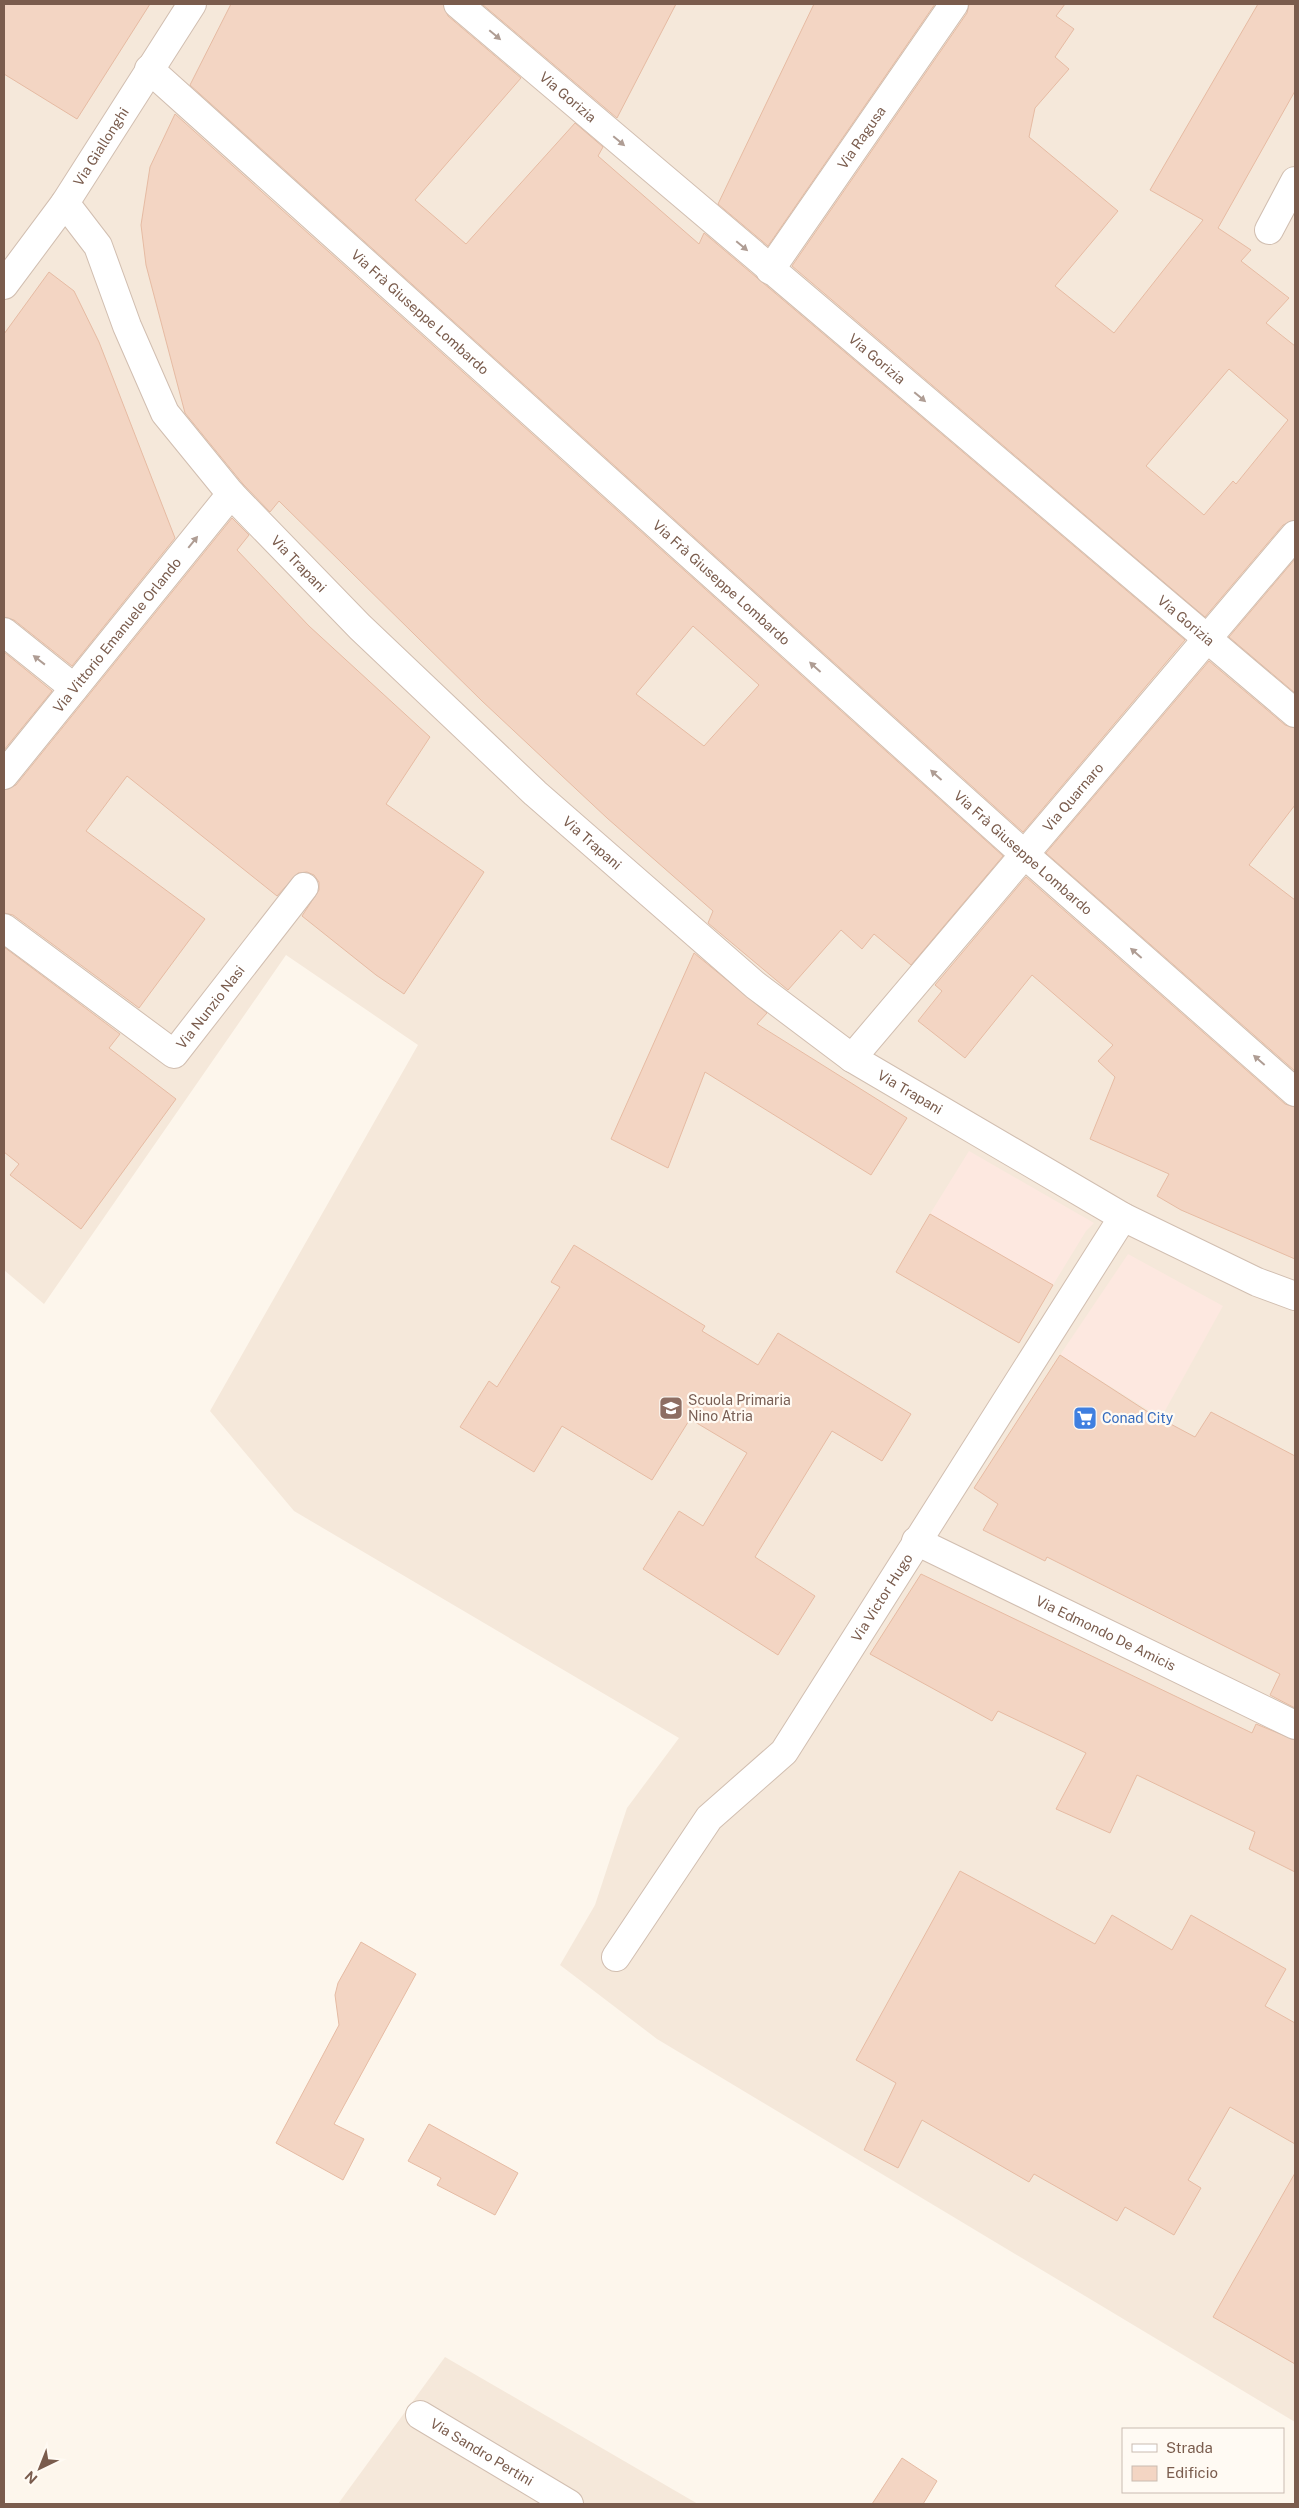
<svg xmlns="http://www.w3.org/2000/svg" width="1299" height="2508" font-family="'Public Sans',sans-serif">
<rect width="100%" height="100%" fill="#fdf6ec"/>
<!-- residential -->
<g fill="#f5e8da">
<polygon points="4,4 1295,4 1295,2422 657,2039 560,1965 595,1905 627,1808 679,1738 294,1511 210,1411 418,1045 286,955 44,1304 4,1270"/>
<polygon points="445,2357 698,2504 338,2504"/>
</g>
<!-- commercial -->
<g fill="#fde8e0">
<polygon points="969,1151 1094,1223 1086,1231 1053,1285 930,1214"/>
<polygon points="1128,1254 1223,1306 1161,1418 1060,1355"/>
</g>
<!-- building -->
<g fill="#f3d5c3" stroke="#e6bba3" fill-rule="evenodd">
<polygon points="4,4 150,4 77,119 4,74"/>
<polygon points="231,4 443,4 448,16 521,78 415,200 466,244 575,123 603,147 598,156 699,244 704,233 1185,640 1023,832 190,85"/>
<polygon points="482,4 676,4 617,118"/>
<polygon points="814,4 935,4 768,246 718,204"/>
<path d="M969 4H1065L1056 16 1074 29 1055 57 1069 69 1035 108 1029 137 1118 211 1055 286 1114 333 1203 220 1150 190 1258 4H1295V91L1218 228 1251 250 1241 261 1289 298 1266 323 1295 346V520L1283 525 1205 617 792 266 967 13ZM1229 369 1288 420 1236 484 1233 481 1204 515 1146 466Z"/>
<path d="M175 114 1003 856 911 965 874 934 862 949 841 930 788 990 708 923 713 911 607 818 482 701 279 501 270 512 243 484 185 413 146 265 141 225 150 167ZM693 626 759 685 704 746 636 694Z"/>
<polygon points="49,272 74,291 99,342 175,538 72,666 14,620 4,617 4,334"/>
<polygon points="232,518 249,535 237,550 309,626 430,737 386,804 484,872 404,994 376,975 302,916 319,890 319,882 314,875 307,872 298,873 277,896 127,776 86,831 205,919 139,1008 13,915 4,913 4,790 16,785"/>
<polygon points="1295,559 1295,693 1229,637"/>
<polygon points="4,652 52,691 4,750"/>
<polygon points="1209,661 1285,725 1295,728 1295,805 1249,865 1295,900 1295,1071 1046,853"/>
<polygon points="1026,877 1285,1104 1295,1107 1295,1259 1181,1210 1157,1196 1169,1174 1090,1139 1115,1077 1098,1061 1113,1045 1032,975 965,1058 918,1021 942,991 935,985"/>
<polygon points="4,947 120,1034 109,1048 176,1099 81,1229 10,1175 19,1164 4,1152"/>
<polygon points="694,953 767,1013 757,1024 907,1118 871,1175 705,1072 668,1168 611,1139"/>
<polygon points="930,1214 1053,1285 1019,1343 896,1272"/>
<polygon points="574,1245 705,1326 702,1331 758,1365 778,1333 911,1414 882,1461 832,1431 755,1557 815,1596 778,1655 643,1569 679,1511 703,1526 747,1453 690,1419 652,1480 562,1426 534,1472 460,1427 489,1381 497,1387 560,1287 551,1282"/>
<polygon points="1060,1355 1148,1412 1195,1437 1211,1412 1295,1456 1295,1708 1270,1695 1280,1674 1047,1557 1045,1561 983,1530 998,1504 974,1488"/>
<polygon points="921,1574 1252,1733 1256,1724 1295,1740 1295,1872 1249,1849 1255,1832 1137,1775 1110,1833 1056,1809 1086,1753 998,1711 992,1721 870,1654"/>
<polygon points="960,1871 1095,1944 1112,1915 1172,1950 1191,1915 1286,1969 1265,2006 1295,2023 1295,2144 1230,2107 1188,2180 1201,2188 1174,2235 1125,2207 1117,2221 1034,2174 1029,2182 922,2120 898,2168 864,2150 896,2083 856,2060"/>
<polygon points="361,1942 416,1974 334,2124 364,2139 343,2180 276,2143 339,2025 335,1995 338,1983"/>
<polygon points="429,2124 518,2173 495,2215 437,2185 441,2178 408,2161"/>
<polygon points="1295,2173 1295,2364 1213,2317"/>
<polygon points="902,2458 937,2481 923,2504 872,2504"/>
</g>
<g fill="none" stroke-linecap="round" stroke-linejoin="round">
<!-- street casing -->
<g stroke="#d1beb0" stroke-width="30">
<g id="street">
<path id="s1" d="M458 4 1295 713"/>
<path id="s2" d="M149 69 1024 854 1295 1092"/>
<path id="s3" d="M65 203 98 246 127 326 165 413 231 494 360 627 535 793 755 985 852 1058 1123 1217 1257 1282 1295 1296"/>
<polyline points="1269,230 1295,181"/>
<path id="s4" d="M770 270 954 4"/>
<path id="s5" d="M4 285 65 203 192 4"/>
<polyline points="4,632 74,688"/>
<path id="s6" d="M4 775 231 494"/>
<path id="s7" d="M4 928 174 1054 304 887"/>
<path id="s8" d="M852 1058 1295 535"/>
<path id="s9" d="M916 1541 1295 1725"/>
<path id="s10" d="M616 1957 709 1818 784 1752 1123 1217"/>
<path id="s11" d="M420 2415 569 2504"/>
</g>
</g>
<!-- street -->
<use href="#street" stroke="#fff" stroke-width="28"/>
</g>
<!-- one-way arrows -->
<defs><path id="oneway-solid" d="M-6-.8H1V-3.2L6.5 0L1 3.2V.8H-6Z" transform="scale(1.25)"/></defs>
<g fill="#af9d94">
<use href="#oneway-solid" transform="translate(495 35) rotate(40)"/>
<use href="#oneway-solid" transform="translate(619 141) rotate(40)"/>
<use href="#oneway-solid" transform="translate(742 246) rotate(40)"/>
<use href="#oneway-solid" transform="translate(920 397) rotate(40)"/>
<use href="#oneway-solid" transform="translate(193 542) rotate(-51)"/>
<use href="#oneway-solid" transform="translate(39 660) rotate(-142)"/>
<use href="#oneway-solid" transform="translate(815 667) rotate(-138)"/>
<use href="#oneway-solid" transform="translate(936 775) rotate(-138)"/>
<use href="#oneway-solid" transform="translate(1136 953) rotate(-139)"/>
<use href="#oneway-solid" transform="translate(1259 1060) rotate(-139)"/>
</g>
<!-- icons -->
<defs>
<g id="school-square" transform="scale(1.25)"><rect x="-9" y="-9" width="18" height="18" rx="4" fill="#8d6e63" stroke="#fffaf3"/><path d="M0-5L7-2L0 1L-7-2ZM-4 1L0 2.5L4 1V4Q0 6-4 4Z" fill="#fff"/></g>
<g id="supermarket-square" transform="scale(1.25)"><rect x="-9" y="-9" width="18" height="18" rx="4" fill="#3f7fe0" stroke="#fffaf3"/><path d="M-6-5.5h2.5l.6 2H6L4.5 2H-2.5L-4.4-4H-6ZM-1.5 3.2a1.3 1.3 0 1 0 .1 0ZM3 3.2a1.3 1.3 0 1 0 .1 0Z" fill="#fff"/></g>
</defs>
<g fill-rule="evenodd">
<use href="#school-square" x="671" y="1408"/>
<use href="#supermarket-square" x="1085" y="1418"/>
</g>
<g text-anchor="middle" stroke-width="4.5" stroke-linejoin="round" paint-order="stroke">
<!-- street labels -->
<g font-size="14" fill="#7a5c4d" stroke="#fffaf3">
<text dy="5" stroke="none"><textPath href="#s1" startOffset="144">Via Gorizia</textPath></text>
<text dy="5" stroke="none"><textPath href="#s4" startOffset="161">Via Ragusa</textPath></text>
<text dy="5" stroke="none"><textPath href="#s5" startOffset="169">Via Giallonghi</textPath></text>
<text dy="5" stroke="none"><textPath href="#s2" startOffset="364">Via Frà Giuseppe Lombardo</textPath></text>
<text dy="5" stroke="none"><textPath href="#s1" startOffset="549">Via Gorizia</textPath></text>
<text dy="5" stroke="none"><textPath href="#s3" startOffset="436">Via Trapani</textPath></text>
<text dy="5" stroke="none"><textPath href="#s2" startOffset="769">Via Frà Giuseppe Lombardo</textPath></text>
<text dy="5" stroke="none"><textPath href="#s1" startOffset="954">Via Gorizia</textPath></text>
<text dy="5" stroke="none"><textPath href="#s6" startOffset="180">Via Vittorio Emanuele Orlando</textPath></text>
<text dy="5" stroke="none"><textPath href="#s8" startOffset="342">Via Quarnaro</textPath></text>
<text dy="5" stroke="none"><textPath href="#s3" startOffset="841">Via Trapani</textPath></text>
<text dy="5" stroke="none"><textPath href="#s2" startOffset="1174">Via Frà Giuseppe Lombardo</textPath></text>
<text dy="5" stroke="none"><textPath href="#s7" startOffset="271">Via Nunzio Nasi</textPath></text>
<text dy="5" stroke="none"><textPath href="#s3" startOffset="1246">Via Trapani</textPath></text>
<text dy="5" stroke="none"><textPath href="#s10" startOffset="450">Via Victor Hugo</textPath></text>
<text dy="5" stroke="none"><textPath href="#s9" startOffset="211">Via Edmondo De Amicis</textPath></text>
<text dy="5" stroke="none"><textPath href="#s11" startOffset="72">Via Sandro Pertini</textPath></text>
</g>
<!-- education labels -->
<g font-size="14" fill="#785e54" stroke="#fffaf3" text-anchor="start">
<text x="688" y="1405">Scuola Primaria<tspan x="688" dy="16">Nino Atria</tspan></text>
</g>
<!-- shop labels -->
<g font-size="14" fill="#366cbe" stroke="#fffaf3" text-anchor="start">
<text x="1102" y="1423">Conad City</text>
</g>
</g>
<!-- border -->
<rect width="1299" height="2508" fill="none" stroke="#7a5c4d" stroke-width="10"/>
<!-- legend -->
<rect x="1122" y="2428" width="162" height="65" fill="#fffaf3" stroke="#cabbb1"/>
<rect x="1132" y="2444" width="25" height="8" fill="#ffffff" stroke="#cabbb1"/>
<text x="1166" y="2453" font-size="15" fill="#7a5c4d">Strada</text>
<rect x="1132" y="2466" width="25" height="15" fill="#f3d5c3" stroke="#cabbb1"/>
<text x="1166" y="2478" font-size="15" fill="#7a5c4d">Edificio</text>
<!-- north arrow -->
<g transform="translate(40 2468) rotate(223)" stroke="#fffaf3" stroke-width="4" paint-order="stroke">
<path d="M0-4L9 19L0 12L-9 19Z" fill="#7a5c4d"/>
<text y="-8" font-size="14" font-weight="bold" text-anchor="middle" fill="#7a5c4d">N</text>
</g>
</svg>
